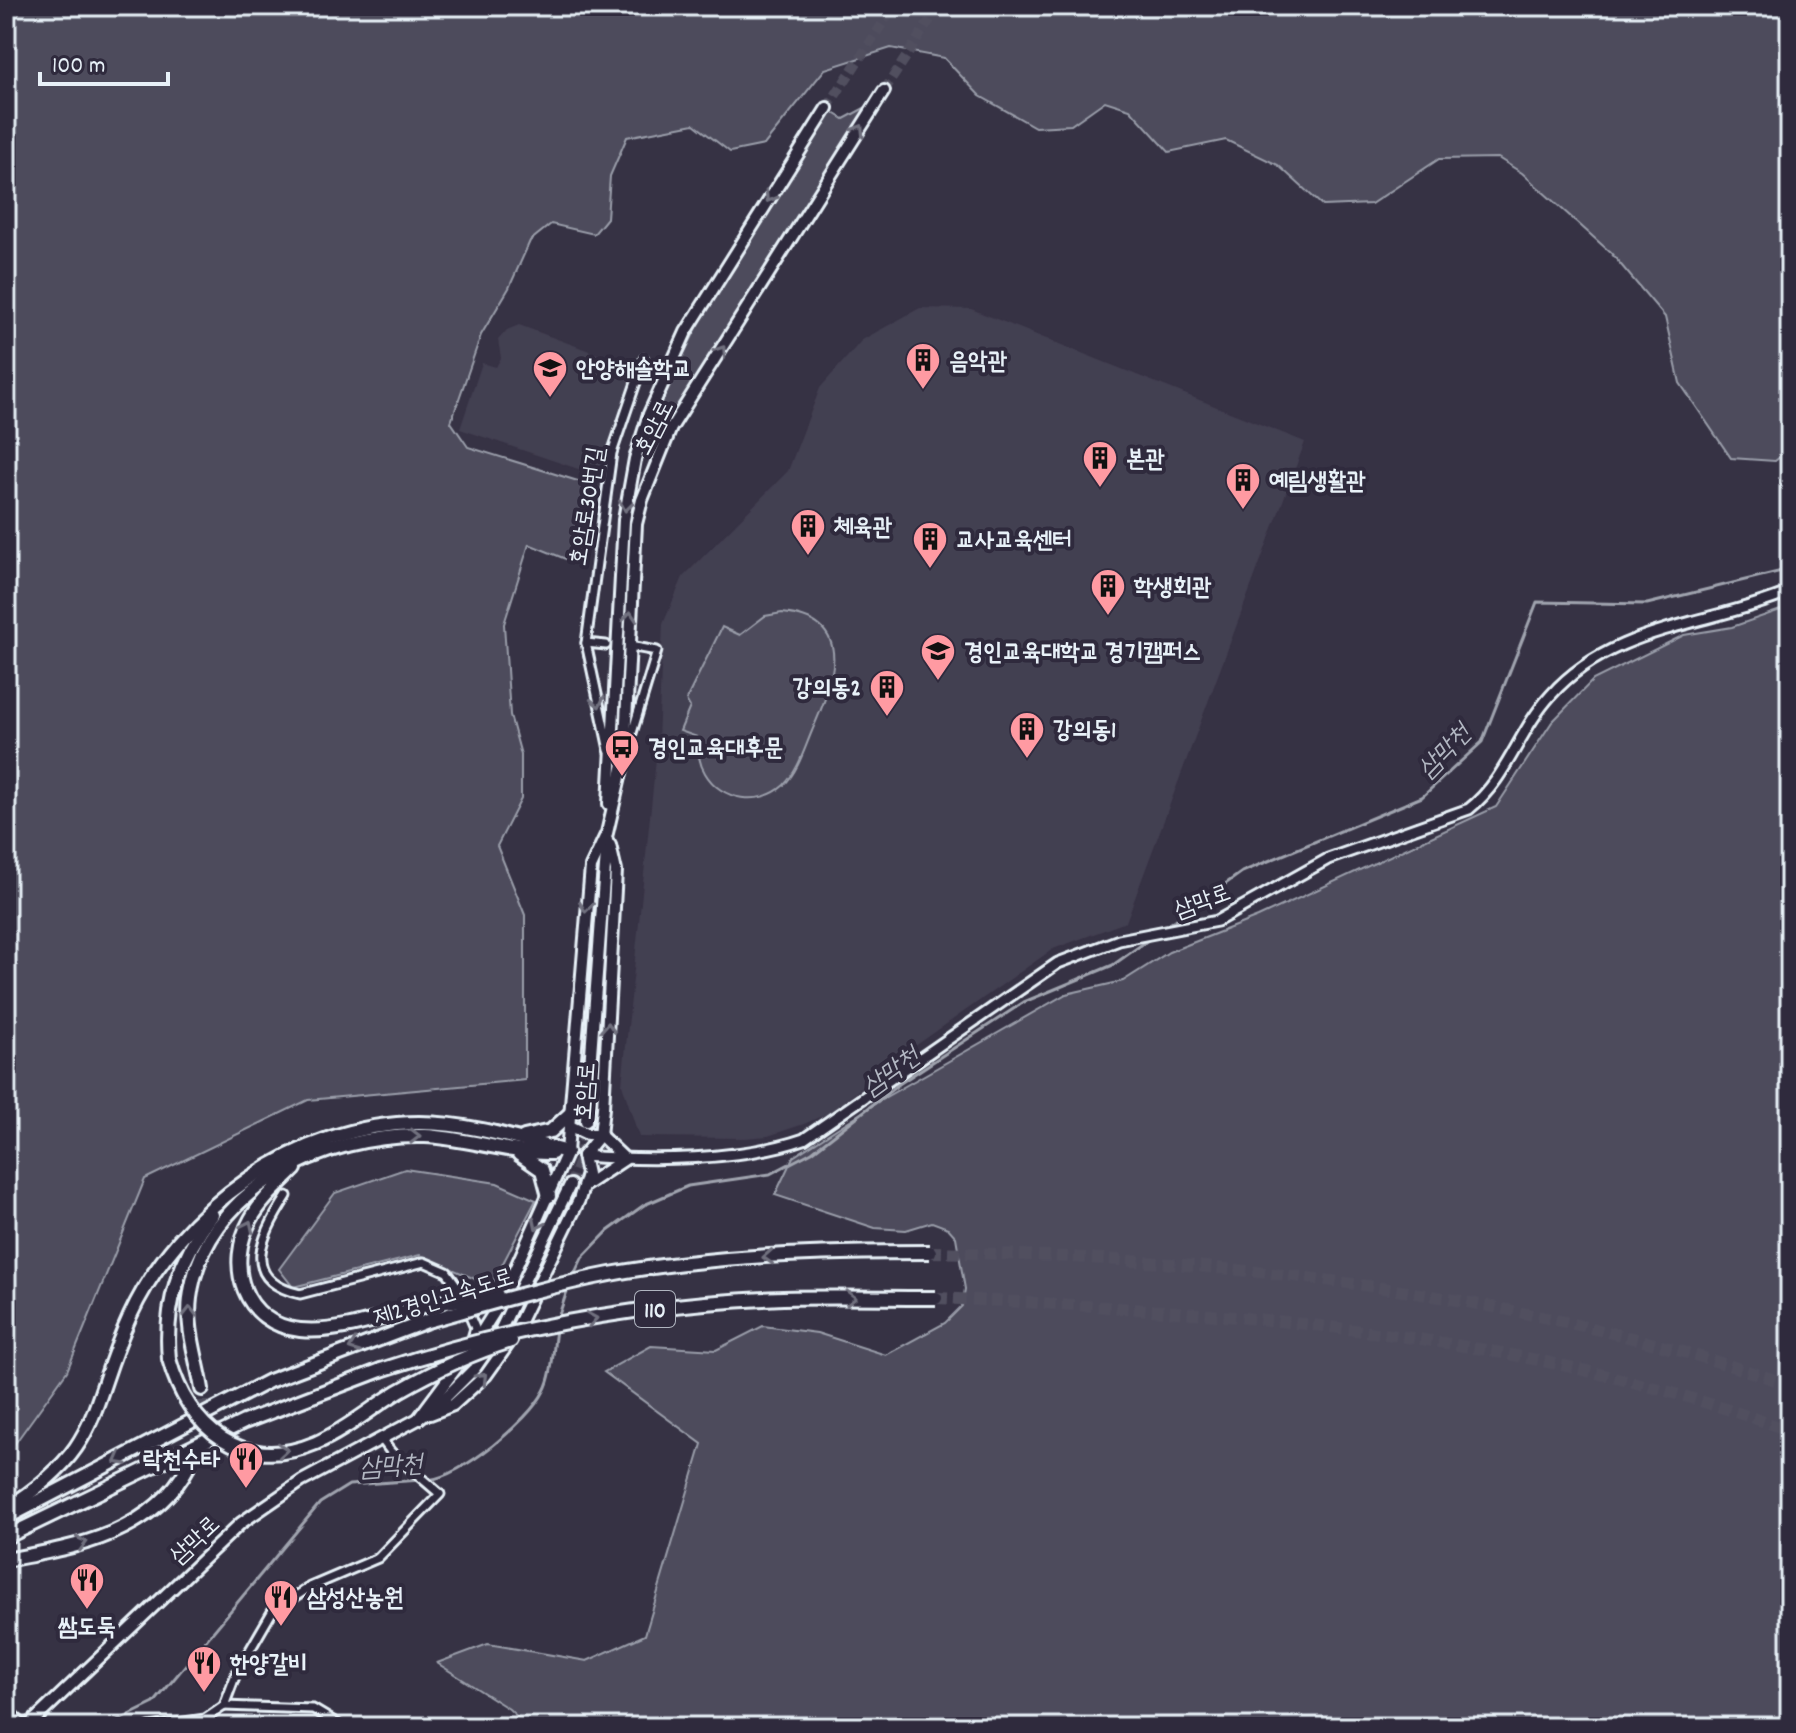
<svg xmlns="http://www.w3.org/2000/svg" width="1796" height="1733" font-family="Dekko,'Poor Story',sans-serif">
<rect width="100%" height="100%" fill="#363244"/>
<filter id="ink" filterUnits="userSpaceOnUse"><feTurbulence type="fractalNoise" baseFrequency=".0125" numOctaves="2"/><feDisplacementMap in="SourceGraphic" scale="16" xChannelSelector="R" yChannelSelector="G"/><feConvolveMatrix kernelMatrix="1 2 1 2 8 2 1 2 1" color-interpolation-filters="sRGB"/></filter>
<g filter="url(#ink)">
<!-- built -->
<g fill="#433f51">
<polygon points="920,308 971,309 1305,442 1126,922 1053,949 891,1063 833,1111 804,1124 768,1136 745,1138 639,1137 622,1084 658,740 663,624 683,577 788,471 820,388 862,340"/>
<polygon points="519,325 641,370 602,477 460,429 482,363 496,367 501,358 498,340 507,330"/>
</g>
<!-- green -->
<g fill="#4d4b5c" stroke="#9a9eaa" stroke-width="2">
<polygon points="6,6 1790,6 1790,449 1775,461 1731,458 1680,383 1665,317 1611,253 1522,173 1498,158 1439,159 1371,204 1323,206 1278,165 1226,140 1169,152 1130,109 1105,101 1071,125 1035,127 980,96 944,58 891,48 825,69 764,145 730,152 694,124 627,137 610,176 607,218 594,234 551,224 530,241 509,288 481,335 451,422 468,447 594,486 578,564 529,544 504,624 510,715 521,755 521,799 497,846 525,915 525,1080 308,1100 145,1179 67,1371 6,1456"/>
<polygon points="868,106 658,438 651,444 648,433 654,415 704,313 831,111 844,119"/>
<polygon points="1786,608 1790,609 1790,1727 528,1727 509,1709 437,1663 488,1644 587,1661 645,1635 702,1444 604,1372 651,1346 716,1350 763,1326 817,1333 886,1355 945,1323 962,1306 965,1289 956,1237 948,1228 932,1222 906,1230 875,1228 775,1195 793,1157 884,1098 1066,994 1123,981 1169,952 1258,917 1496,807 1552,722 1593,680 1684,635 1732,627"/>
<path d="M782 613C860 620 831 687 812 731 804 750 798 771 784 785 760 807 721 801 705 773 698 762 698 749 697 737L680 731 690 707 686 700 722 627 740 635 765 616Z"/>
<polygon points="405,1169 497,1183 536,1200 491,1286 420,1255 293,1287 279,1269 335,1193"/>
</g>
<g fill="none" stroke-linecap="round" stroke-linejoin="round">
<!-- stream -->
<g stroke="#a0a4af" stroke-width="3">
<polyline points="1167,926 1242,872 1422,797 1482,742 1537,602 1647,604 1790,569"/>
<polyline points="573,1277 582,1258 608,1231 644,1205 688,1186 770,1174 812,1152 899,1084 1024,1002 1113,965 1151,938"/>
<polyline points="558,1318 568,1288"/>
<path d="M428 1480C461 1477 529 1421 544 1391 553 1375 553 1348 556 1330"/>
<polyline points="105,1727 154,1703 320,1503 349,1485 421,1480"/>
</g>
<!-- secondary-tunnel -->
<g stroke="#514f5f" stroke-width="10" stroke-dasharray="10 5" stroke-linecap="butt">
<polyline points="884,91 939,6"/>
<polyline points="827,108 894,6"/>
<polyline points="570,1185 581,1155 586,1121"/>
</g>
<!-- motorway-tunnel -->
<g stroke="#514f5f" stroke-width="12" stroke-dasharray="12 6" stroke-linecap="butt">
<path d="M930 1252C1220 1258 1514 1291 1790 1385"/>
<path d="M936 1298C1223 1311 1519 1331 1790 1431"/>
<polyline points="189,1465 202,1421 202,1389"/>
</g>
<!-- minor casing -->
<g stroke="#e8f1f8" stroke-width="13">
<g id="minor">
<polyline points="586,643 606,645"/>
<polyline points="628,746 657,651 635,647"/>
<polyline points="609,750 586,643 612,453 644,359"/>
<path d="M287 1196C262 1234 238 1280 300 1294L424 1262 447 1272 457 1286 475 1328 470 1345"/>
<polyline points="224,1706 236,1674 272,1612 310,1587 378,1558 440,1494 391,1452 382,1440"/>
<polyline points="224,1706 313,1709 343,1727"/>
<polyline points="6,1708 26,1727"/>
<polyline points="149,1727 205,1719 224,1706"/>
</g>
</g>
<!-- tertiary casing -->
<g stroke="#e8f1f8" stroke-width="15">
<path id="tertiary" d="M583 1156C650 1161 741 1161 804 1139L1058 963 1119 940 1217 921 1328 859 1469 809C1508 778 1518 731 1551 695 1613 625 1709 626 1790 592"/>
</g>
<!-- secondary casing -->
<g stroke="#e8f1f8" stroke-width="16">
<g id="secondary">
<polyline points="609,804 624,520 635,459 649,414 686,332 827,108"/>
<polyline points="586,1121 607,840"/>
<polyline points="572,1127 587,1134 601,1134"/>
<polyline points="583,1156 600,1135 603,1108 616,871 610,845"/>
<polyline points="584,1186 625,1159 600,1135"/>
<polyline points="474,1344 500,1303 567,1152 591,867 607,833 624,760 636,524 642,500 671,428 884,91"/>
<polyline points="430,1414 453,1405 486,1375 511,1340 579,1200 587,1174 583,1156"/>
<polyline points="418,1419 462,1360"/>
<polyline points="27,1727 241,1523 302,1481 418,1419 446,1397 475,1368 499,1333 570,1185"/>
</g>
</g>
<!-- motorway casing -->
<g stroke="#e8f1f8" stroke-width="18">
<g id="motorway">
<polyline points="524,1137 551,1131 572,1112"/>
<polyline points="519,1154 542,1170 549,1196"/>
<path d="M295 1169C279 1185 262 1199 251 1219 225 1265 243 1324 300 1330 343 1334 390 1314 432 1304"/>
<path d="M169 1359C164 1305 179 1259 212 1215"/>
<path d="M202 1389C197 1358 186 1329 190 1298 204 1189 325 1133 425 1136 468 1138 509 1154 552 1153"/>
<path d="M6 1509C105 1446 87 1410 130 1316 179 1209 299 1123 419 1123 470 1123 519 1139 567 1152"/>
<polyline points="6,1518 269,1381 427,1321"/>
<polyline points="6,1537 244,1422 381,1370"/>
<path d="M6 1560C76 1547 153 1534 189 1465"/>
</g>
</g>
<!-- minor -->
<use href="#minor" stroke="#2f2a3d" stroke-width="7"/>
<!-- tertiary -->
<use href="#tertiary" stroke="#2f2a3d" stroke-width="9"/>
<!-- secondary -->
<use href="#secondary" stroke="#2f2a3d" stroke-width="10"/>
<!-- motorway -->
<use href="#motorway" stroke="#2f2a3d" stroke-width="12"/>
<!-- motorway-bridge casing -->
<g stroke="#e8f1f8" stroke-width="18" stroke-linecap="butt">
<g id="motorway-bridge">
<polyline points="432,1304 497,1295"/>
<path d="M427 1321C488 1304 548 1286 610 1274 715 1255 823 1252 930 1252"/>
<path d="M169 1359C188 1428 242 1474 316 1443 346 1430 371 1408 399 1391 434 1371 472 1353 511 1341"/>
<path d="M381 1370C510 1327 647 1303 783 1298 834 1297 885 1298 936 1298"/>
</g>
</g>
<!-- motorway-bridge -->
<use href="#motorway-bridge" stroke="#2f2a3d" stroke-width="12"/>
</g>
<!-- one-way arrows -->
<defs><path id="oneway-chevron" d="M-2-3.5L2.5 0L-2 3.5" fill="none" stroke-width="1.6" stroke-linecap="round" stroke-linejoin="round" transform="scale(2)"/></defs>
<g stroke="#70707e">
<use href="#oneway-chevron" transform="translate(859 130) rotate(-58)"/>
<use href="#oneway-chevron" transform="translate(770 197) rotate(122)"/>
<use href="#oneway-chevron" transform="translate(721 351) rotate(-56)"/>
<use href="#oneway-chevron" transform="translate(626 506) rotate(98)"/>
<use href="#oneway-chevron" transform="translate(630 617) rotate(-86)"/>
<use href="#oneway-chevron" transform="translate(598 702) rotate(78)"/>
<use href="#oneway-chevron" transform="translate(586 907) rotate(97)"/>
<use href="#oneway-chevron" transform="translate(608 1028) rotate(-87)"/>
<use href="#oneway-chevron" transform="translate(415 1136)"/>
<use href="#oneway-chevron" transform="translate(538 1224) rotate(115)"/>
<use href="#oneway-chevron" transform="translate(248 1226) rotate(-65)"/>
<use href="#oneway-chevron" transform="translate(768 1257) rotate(176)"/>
<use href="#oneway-chevron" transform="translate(851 1298)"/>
<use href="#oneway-chevron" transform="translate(190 1312) rotate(-89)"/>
<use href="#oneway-chevron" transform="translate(592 1319) rotate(-9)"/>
<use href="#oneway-chevron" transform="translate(354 1347) rotate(159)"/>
<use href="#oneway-chevron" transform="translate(482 1378) rotate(-46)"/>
<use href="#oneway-chevron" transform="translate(283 1450) rotate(-5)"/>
<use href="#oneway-chevron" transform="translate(120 1460) rotate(151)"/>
<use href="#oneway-chevron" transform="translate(82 1543) rotate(-14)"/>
</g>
</g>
<!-- icons -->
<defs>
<g id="building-pin" transform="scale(1.8)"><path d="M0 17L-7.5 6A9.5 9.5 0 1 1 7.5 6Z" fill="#ff9aa2" stroke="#2f2a3d"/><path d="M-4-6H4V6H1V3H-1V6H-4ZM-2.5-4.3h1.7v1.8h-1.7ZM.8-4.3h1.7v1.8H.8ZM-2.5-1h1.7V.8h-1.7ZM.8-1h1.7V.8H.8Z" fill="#111"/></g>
<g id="school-pin" transform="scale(1.8)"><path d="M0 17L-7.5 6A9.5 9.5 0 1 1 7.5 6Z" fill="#ff9aa2" stroke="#2f2a3d"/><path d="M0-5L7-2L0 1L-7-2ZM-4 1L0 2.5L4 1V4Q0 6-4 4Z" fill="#111"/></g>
<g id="university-pin" transform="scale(1.8)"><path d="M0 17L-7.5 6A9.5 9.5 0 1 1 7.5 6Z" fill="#ff9aa2" stroke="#2f2a3d"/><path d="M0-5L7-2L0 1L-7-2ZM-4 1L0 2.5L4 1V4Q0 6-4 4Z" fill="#111"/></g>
<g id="bus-pin" transform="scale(1.8)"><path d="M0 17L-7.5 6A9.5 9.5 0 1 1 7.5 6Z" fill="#ff9aa2" stroke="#2f2a3d"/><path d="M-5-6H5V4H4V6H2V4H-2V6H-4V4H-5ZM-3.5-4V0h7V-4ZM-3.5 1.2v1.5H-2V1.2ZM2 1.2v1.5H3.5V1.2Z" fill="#111"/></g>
<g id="restaurant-pin" transform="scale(1.8)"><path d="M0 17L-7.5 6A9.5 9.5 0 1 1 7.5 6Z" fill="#ff9aa2" stroke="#2f2a3d"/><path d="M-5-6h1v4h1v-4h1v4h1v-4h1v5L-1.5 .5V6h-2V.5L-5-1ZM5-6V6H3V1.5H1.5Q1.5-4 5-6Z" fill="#111"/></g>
</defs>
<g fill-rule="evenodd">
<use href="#building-pin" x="923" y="360"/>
<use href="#school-pin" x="550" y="368"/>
<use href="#building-pin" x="1100" y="458"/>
<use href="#building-pin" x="1243" y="480"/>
<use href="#building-pin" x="808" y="526"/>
<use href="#building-pin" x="930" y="539"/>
<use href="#building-pin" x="1108" y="586"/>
<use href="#university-pin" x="938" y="651"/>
<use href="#building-pin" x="887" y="687"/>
<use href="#building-pin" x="1027" y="729"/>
<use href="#bus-pin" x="622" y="747"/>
<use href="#restaurant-pin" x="246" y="1459"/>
<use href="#restaurant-pin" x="87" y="1580"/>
<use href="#restaurant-pin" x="281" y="1597"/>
<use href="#restaurant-pin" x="204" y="1663"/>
</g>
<g text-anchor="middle" stroke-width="8" stroke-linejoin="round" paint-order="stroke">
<!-- shield labels -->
<rect fill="#2f2a3d" stroke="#b0b5c0" stroke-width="2" x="635" y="1291" width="40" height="36" rx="6"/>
<g font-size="22" font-weight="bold" fill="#e8f1f8">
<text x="655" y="1317">110</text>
</g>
<!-- poi labels -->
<g font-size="24" font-weight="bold" fill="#e8f1f8" stroke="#2f2a3d" text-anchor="start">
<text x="949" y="368">음악관</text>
<text x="576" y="376">안양해솔학교</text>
<text x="1126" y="466">본관</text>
<text x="1269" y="488">예림생활관</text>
<text x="834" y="534">체육관</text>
<text x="956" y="547">교사교육센터</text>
<text x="1134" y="594">학생회관</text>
<text x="964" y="659">경인교육대학교 경기캠퍼스</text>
<text x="861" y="695" text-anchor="end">강의동2</text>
<text x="1053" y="737">강의동1</text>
<text x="648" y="755">경인교육대후문</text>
<text x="220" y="1467" text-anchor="end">락천수타</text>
<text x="307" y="1605">삼성산농원</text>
<text x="87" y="1634" text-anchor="middle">쌈도둑</text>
<text x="230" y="1671">한양갈비</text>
</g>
<!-- street labels -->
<g font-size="24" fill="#e8f1f8" stroke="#2f2a3d">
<text transform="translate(653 427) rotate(-63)" y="8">호암로</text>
<text transform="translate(586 506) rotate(-81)" y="8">호암로30번길</text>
<text transform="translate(1202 900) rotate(-20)" y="8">삼막로</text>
<text transform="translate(584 1091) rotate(-86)" y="8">호암로</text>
<text transform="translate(443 1296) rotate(-17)" y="8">제2경인고속도로</text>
<text transform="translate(194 1539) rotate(-43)" y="8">삼막로</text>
</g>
<!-- water labels -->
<g font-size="26" font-style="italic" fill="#b2b7c2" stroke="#2f2a3d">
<text transform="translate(1443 750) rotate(-46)" y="9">삼막천</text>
<text transform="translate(890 1070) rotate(-36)" y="9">삼막천</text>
<text transform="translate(391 1464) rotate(-4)" y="9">삼막천</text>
</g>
</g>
<!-- margin -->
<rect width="1796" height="1733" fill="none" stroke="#2f2a3d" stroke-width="32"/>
<rect x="16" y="16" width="1764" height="1701" fill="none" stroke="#e8f1f8" stroke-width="3" filter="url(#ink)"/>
<!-- scale -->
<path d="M40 72v12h128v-12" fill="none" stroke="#e8f1f8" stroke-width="4"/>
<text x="52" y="72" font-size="24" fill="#e8f1f8" stroke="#2f2a3d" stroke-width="6" paint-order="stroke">100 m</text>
</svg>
